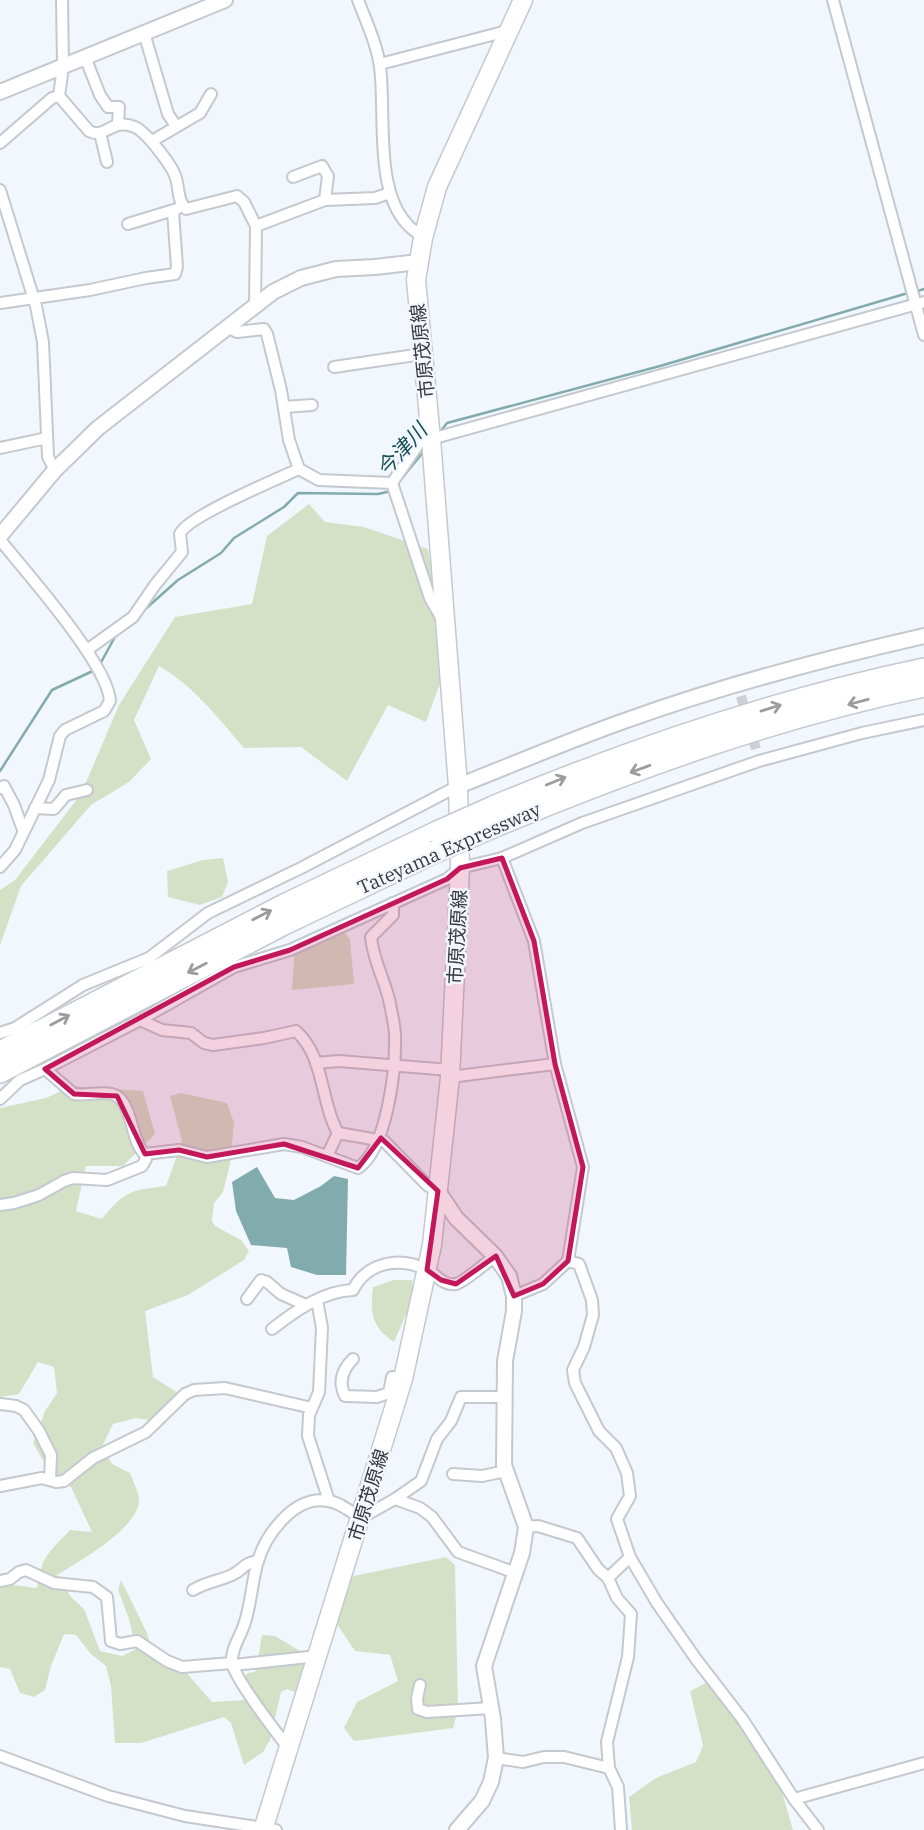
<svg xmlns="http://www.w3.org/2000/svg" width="924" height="1830" font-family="'IBM Plex Serif','Noto Sans JP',serif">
<rect width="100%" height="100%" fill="#f2f7fe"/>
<!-- green -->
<g fill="#d5e1c7">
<path d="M309 504 325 522 364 527 428 549 447 664 426 722 388 705 347 781 301 747 244 748C218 718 194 686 159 666L134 720 151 759 129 782 91 805 21 886 0 945V890L15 880 81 794 119 705 175 617 252 604 267 536Z"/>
<polygon points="223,858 228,882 222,897 200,905 168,897 167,871 203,860"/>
<polygon points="342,929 350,939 354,984 292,990 295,942"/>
<path d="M72 1086 143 1091 155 1134 123 1166H86L76 1211 102 1219C124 1191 132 1190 166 1186L182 1141 170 1096 181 1093 227 1103 234 1123 230 1164 223 1192 214 1203 212 1221 215 1226 241 1240 249 1251 244 1260 188 1295 145 1311 153 1377 178 1393 149 1420 136 1418 113 1424 102 1447 112 1464 130 1473C133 1481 138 1491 139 1499 141 1527 78 1562 57 1575L71 1597 84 1609 100 1651 122 1656 136 1649 129 1619 118 1590 121 1580 147 1633 154 1658 185 1671 212 1702 245 1700 246 1674 256 1671 262 1635 275 1636 305 1654 308 1666 301 1694 287 1689 281 1692 270 1740 263 1752 244 1765 231 1723 224 1717 141 1743H115L111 1686 106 1666 91 1654 76 1635 64 1634 51 1666 45 1690 34 1697 20 1693 10 1669 0 1667V1587C14 1583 23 1587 37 1588 42 1554 49 1553 70 1530L92 1532 71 1487 45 1474 44 1462 33 1443 45 1411 57 1393 54 1367 38 1362 19 1394 0 1397V1108L46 1098Z"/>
<path d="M394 1280H412L414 1296 394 1342C371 1327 370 1312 373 1287Z"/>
<polygon points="446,1557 455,1565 458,1710 453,1728 354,1741 344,1728 357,1702 398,1681 390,1655 355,1651 335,1621 334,1580"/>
<polygon points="710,1681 779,1782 793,1830 632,1830 629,1797 656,1778 696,1762 703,1746 690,1691"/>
</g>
<!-- water -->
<polygon fill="#82abad" points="257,1167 275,1198 294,1200 321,1186 334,1176 348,1179 346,1275 317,1275 291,1267 287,1248 251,1245 236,1211 232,1182"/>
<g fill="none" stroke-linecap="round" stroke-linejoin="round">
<!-- stream -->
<g stroke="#82abad" stroke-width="2.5">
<polyline points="915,292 924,289"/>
<polyline points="440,432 447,423 660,366 908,293"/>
<polyline points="402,478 425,450"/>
<polyline points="142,612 178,580 221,553 234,538 284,507 298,493 378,494 391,491"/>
<polyline points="99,666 116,635"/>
<polyline points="0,771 52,690 95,670"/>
</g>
<!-- minor-tunnel -->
<polyline stroke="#cdd1d7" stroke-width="10" stroke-dasharray="10 5" stroke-linecap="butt" points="741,696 757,753"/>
<!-- minor casing -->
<g stroke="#c4c9cf" stroke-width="14">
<g id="minor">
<path d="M358 0C366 21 377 44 380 67 386 111 374 189 407 224 411 229 418 233 423 238"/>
<polyline points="833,0 924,335"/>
<polyline points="144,33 168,114 176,126"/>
<polyline points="85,57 100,95 108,107 119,107 118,124"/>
<polyline points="380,64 507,31"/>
<path d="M59 96 89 131C106 140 111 117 135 127 146 132 169 162 174 173 180 184 176 200 186 209L237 196 244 202 256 226 325 200 375 198 390 193"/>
<polyline points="59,96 63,66 62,0"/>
<polyline points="100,133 107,162"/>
<polyline points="152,141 200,113 211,94"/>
<polyline points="0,143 52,98 59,96"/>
<polyline points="293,177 322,166 328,176 325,200"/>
<polyline points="0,190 36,306 43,342 48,457 55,470"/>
<polyline points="128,224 177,209"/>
<polyline points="0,303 90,290 146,278 175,274 177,267 173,211"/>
<polyline points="255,306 256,226"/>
<polyline points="227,327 237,332 264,329 267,334 281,390 289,440 299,469 319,480 392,483 430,427"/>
<polyline points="334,367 422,354"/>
<polyline points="284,407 312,405"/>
<polyline points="431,439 924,302"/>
<polyline points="0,448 47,438"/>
<polyline points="392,483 430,598 443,621"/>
<path d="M0 540C26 572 108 664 110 701L104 711 65 730 60 736 49 780 15 850 0 867"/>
<path d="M87 650 133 617 155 585 182 552 180 534C186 517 277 479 299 469"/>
<polyline points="0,788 4,786 14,805 23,830"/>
<polyline points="35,808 54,809 66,795 87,790"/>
<polyline points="502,858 534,941 555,1064 583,1167 568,1261 543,1284 514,1296"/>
<path d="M140 1020 162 1030 191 1033 204 1043 213 1045 264 1038 296 1031C325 1057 320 1101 338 1133L384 1141 427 1185 438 1191"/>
<polyline points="0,1033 15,1028 83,985 149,958 208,913 301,868 458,786"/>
<polyline points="316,1063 339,1061 450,1070"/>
<path d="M45 1069 74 1094C86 1096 100 1091 112 1094 133 1099 130 1142 145 1154L179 1150 207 1157 284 1144 302 1147 358 1168C387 1149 396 1069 395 1036 395 1026 392 1015 390 1004 386 982 373 961 371 937L393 915V903"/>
<polyline points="450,1077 555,1064"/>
<polyline points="0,1099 20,1080 45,1069 140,1020 234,967 290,950 447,879 460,868 502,858 582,823 759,761 862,733 924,720"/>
<polyline points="327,1156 338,1133"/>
<polyline points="0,1205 14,1203 39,1195 64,1181 73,1178 107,1180 142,1166 146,1159 145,1154"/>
<polyline points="568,1261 579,1264 592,1300 593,1315 584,1347 573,1370 575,1383 599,1431 616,1448 627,1473 630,1496 617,1519 630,1557 657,1603 696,1659 743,1720 794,1799 818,1830"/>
<polyline points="247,1299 261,1280 267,1282 281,1294 306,1305"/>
<polyline points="317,1300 322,1328 319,1392 309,1415 308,1436 329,1501"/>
<path d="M272 1329C295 1311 323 1291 353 1290 367 1262 400 1256 427 1270 437 1275 443 1286 456 1284 464 1282 486 1263 495 1256"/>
<path d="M353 1359C342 1370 338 1382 345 1396L377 1397 389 1393 392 1377 403 1379"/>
<polyline points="0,1404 16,1406 24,1410 39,1431 51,1455 50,1480"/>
<polyline points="453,1474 482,1476 506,1471"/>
<polyline points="0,1486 42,1478 56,1482 64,1481 93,1458 146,1432 185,1394 194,1390 225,1388 312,1408"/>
<polyline points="395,1499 421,1481 437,1439 451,1421 461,1397 504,1397"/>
<polyline points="526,1527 538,1526 577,1538 598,1569 608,1578 617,1598 631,1614 628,1657 607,1742 609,1768 618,1787 621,1830"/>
<polyline points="608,1578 630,1557"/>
<polyline points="0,1581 10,1579 19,1572 26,1570 54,1583 93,1587 107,1597 111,1641 120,1644 137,1641 167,1661 182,1667 232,1663"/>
<path d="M193 1590C206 1582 219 1581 232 1575 245 1569 241 1564 258 1561"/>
<polyline points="234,1665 318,1656"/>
<polyline points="420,1685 417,1698 418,1709 427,1712 491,1708"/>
<path d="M289 1749C276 1732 236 1681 232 1663 230 1650 242 1634 245 1622 251 1603 252 1583 257 1564 265 1535 294 1495 328 1501 339 1502 351 1512 361 1518L395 1499 420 1508 432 1517 458 1552 516 1573"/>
<polyline points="0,1756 108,1796 185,1816 276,1830"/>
<polyline points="496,1758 523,1762 544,1757 564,1757 609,1768"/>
<polyline points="794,1799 924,1763"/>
</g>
</g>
<!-- tertiary casing -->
<g stroke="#c4c9cf" stroke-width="18">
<g id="tertiary">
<polyline points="0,92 225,0"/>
<polyline points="0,536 55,470 98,428 273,292 301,278 336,269 375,267 418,262"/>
<path d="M458 786C514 764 570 740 627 720 724 685 823 659 924 636"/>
<polyline points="438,1191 456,1218 495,1256 509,1276 514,1296 514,1311 505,1361 504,1465 526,1527 522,1553 484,1666 493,1719 496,1758 491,1782 482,1801 457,1830"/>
</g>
</g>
<!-- primary casing -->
<g stroke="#c4c9cf" stroke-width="21">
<polyline id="primary" points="263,1830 403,1379 432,1245 450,1077 460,868 458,786 431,439 416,280 423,238 437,187 523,0"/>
</g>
<!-- motorway casing -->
<g stroke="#c4c9cf" stroke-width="24">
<g id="motorway">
<path d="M493 807C632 749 776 700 924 669"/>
<path d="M493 827C633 769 775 717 924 686"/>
<polyline points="0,1052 284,905 437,832"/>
<polyline points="0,1072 282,925 435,852"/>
</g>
</g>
<!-- minor -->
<use href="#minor" stroke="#fff" stroke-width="10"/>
<!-- tertiary -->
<use href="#tertiary" stroke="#fff" stroke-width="14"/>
<!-- primary -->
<use href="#primary" stroke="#fff" stroke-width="18"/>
<!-- motorway -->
<use href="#motorway" stroke="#fff" stroke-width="21"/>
<!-- motorway-bridge casing -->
<g stroke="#c4c9cf" stroke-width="24" stroke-linecap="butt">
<g id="motorway-bridge">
<polyline points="437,832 493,807"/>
<polyline points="435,852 493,827"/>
</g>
</g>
<!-- motorway-bridge -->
<use href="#motorway-bridge" stroke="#fff" stroke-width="21"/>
</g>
<!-- one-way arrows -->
<defs><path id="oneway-shaft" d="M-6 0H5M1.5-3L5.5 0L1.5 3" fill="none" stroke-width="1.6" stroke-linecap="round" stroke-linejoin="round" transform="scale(1.75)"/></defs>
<g stroke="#9c9c9e">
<use href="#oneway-shaft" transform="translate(858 702) rotate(165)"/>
<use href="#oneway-shaft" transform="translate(771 708) rotate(-17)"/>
<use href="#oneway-shaft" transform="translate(640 769) rotate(160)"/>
<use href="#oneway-shaft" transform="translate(556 781) rotate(-22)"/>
<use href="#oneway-shaft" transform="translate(262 915) rotate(-27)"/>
<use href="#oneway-shaft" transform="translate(197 968) rotate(153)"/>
<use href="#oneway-shaft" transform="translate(60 1020) rotate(-28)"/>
</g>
<!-- marked area -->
<path fill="#c2185b" fill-opacity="0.2" stroke="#c2185b" stroke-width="5" stroke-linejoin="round" d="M502 858 534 941 555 1064 583 1167 568 1261 543 1284 514 1296 496 1256 456 1284 441 1280 427 1270 438 1191 381 1138 358 1168 284 1144 207 1157 179 1150 145 1154 117 1096 74 1094 45 1069 234 967 290 950 447 879 460 868Z"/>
<g text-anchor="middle" stroke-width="5" stroke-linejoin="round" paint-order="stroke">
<!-- street labels -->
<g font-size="19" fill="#38393c" stroke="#f2f7fe">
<text transform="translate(422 351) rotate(-96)" y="7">市原茂原線</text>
<text transform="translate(449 848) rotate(-24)" y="7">Tateyama Expressway</text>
<text transform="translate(457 937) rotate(-87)" y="7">市原茂原線</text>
<text transform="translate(368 1495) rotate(-73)" y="7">市原茂原線</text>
</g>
<!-- water labels -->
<g font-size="21" font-style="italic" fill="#145054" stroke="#f2f7fe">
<text transform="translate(402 450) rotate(-48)" y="7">今津川</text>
</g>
</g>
</svg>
